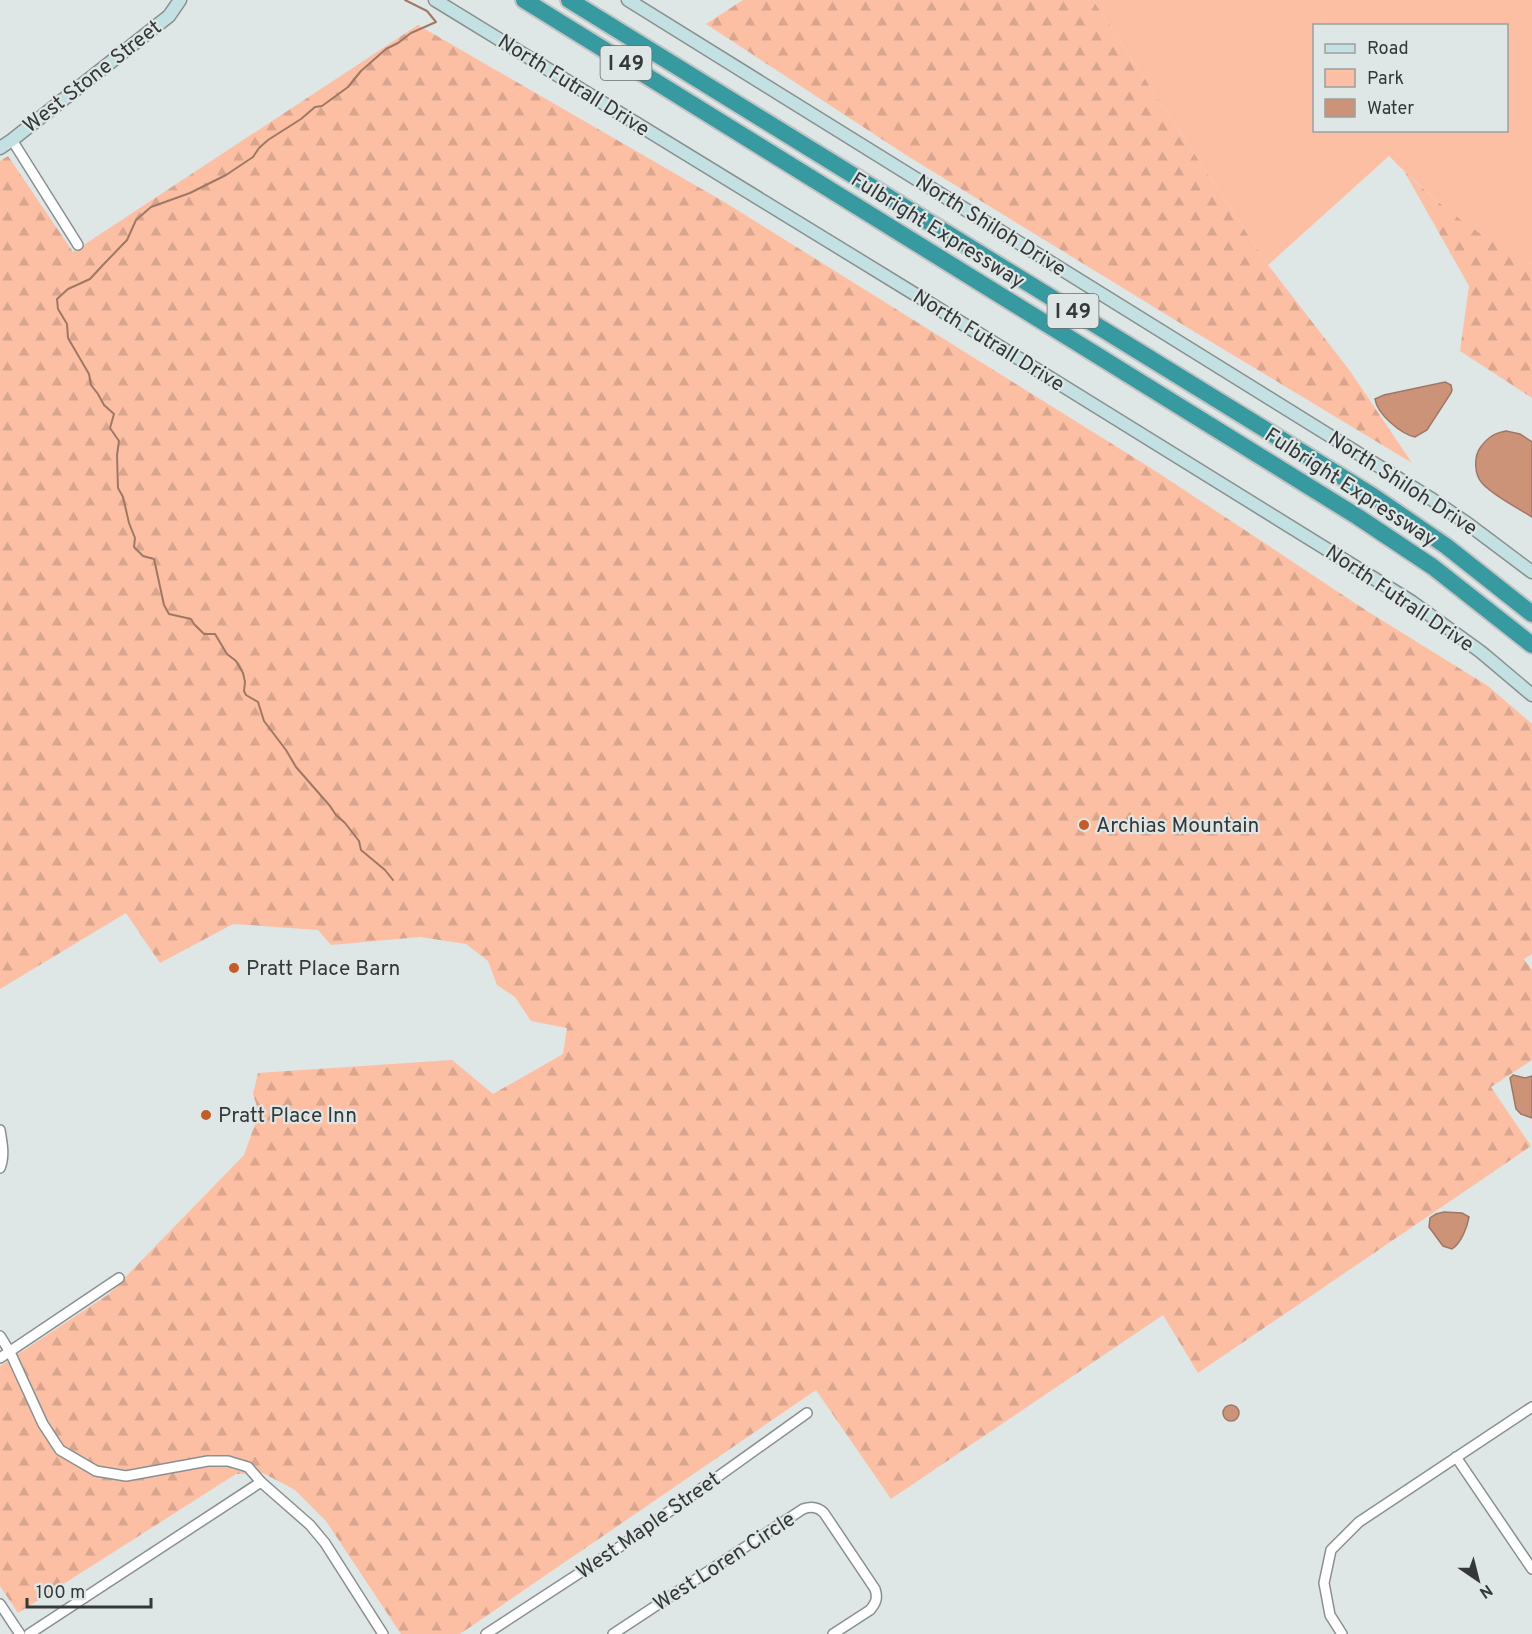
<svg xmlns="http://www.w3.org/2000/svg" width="1532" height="1634" font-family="Overpass,sans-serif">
<defs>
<pattern id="forest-firs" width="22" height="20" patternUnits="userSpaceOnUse" patternTransform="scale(1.5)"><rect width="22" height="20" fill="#fcbfa4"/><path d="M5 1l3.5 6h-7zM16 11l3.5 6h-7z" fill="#d9a58e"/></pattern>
</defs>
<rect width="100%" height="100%" fill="#dfe6e6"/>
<!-- forest -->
<g fill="url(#forest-firs)">
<polygon points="743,0 1093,0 1268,265 1350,371 1412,463 1180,323 906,155 706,24"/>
<polygon points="418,25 726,203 1157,472 1367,611 1488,686 1532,724 1532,954 1524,959 1532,970 1532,1060 1491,1087 1531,1146 1198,1373 1163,1315 891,1499 816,1390 460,1634 401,1634 326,1521 295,1490 263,1473 236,1474 18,1613 0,1586 0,1366 109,1294 244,1155 259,1113 253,1094 258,1073 452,1060 493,1094 563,1054 567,1028 531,1021 515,997 497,985 488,961 466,944 420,937 331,945 318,930 233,924 160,963 126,913 0,989 0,161 8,156 73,252"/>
<path d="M1404 171C1443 209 1485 239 1532 264V398L1460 351 1469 286Z"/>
</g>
<!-- park -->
<path fill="#fcbfa4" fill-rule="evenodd" d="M1093 0H1532V264C1477 237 1432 199 1389 156L1268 265ZM1314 26H1506V130H1314Z"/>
<!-- water -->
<g fill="#cd9378" stroke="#9f7865" stroke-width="1.5">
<path d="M1445 382 1451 385 1452 390 1451 393 1427 430 1415 437C1401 434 1377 414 1375 399L1384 395Z"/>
<path d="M1506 431 1520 434 1532 442V517C1518 508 1492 495 1482 483 1474 474 1474 457 1480 448 1487 438 1494 433 1506 431Z"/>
<polygon points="1513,1075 1525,1078 1532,1076 1532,1118 1521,1114 1516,1109 1510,1078"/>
<path d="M1444 1212 1462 1213 1469 1217C1467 1228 1461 1243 1452 1249L1443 1246 1429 1227 1430 1218 1436 1214Z"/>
<circle cx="1231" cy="1413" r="8"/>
</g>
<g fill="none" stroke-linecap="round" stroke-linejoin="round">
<!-- stream -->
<polyline stroke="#9f7865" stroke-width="2" points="393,880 385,870 361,850 359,841 345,823 336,815 330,806 296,767 286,750 264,721 258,702 246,695 244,691 245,682 243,673 236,661 227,654 215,634 204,634 194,624 191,619 169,614 164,605 154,559 143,556 134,547 135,538 129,523 123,497 118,488 117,455 119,441 110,428 114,414 104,405 98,394 91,385 89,374 68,338 67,324 58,309 57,299 68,289 90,279 102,266 127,240 136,220 151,207 190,193 226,175 253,157 259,148 268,140 301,119 315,107 322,106 348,87 361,71 386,49 398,43 411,33 436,22 427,11 405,0"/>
<!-- street casing -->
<g stroke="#8a9091" stroke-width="12">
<g id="street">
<polyline points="12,140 78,245"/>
<path d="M0 1130C2 1142 5 1156 0 1168"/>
<polyline points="0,1336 10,1352 43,1424 60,1450 96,1471 126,1476 208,1461 228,1461 248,1467 261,1482 310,1525 325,1543 383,1634"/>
<polyline points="0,1358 119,1278"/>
<polyline points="1456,1457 1532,1569"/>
<polyline points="0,1604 20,1634"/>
<polyline points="29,1634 261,1482"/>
<polyline points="486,1634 621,1546 807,1413"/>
<path d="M613 1634 803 1509C812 1506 818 1507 824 1513L875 1589C878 1598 876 1603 870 1610L833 1634"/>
<polyline points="1342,1634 1330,1615 1324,1583 1331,1550 1359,1522 1532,1407"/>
</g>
</g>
<!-- secondary casing -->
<g stroke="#8a9091" stroke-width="15">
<g id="secondary">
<polyline points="435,0 913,293 1412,602 1481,652 1532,695"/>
<polyline points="628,0 1430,498 1468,524 1532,572"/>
<polyline points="0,148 12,140 169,16 180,0"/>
</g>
</g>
<!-- highway casing -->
<g stroke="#c2c3c3" stroke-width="20">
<g id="highway">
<polyline points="524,0 1358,517 1433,567 1532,645"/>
<polyline points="569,0 1373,496 1446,546 1532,614"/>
</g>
</g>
<!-- street -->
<use href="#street" stroke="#fff" stroke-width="9"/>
<!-- secondary -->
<use href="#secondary" stroke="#c3e1e2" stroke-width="12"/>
<!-- highway -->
<use href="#highway" stroke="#379aa0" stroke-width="16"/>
</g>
<!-- markers -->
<g fill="#c25d28" stroke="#dfe6e6" stroke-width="2">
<circle cx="1084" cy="825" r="6"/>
<circle cx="234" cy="968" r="6"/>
<circle cx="206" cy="1115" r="6"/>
</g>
<g text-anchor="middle" stroke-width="4.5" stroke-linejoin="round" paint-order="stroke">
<!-- shield labels -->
<g fill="#dfe6e6" stroke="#686c6c" stroke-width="1.5">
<rect x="600.5" y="46" width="51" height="34" rx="4.5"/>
<rect x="1047.5" y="294" width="51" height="34" rx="4.5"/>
</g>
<g font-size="20" font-weight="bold" fill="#353838">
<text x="626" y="70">I 49</text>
<text x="1073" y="318">I 49</text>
</g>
<!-- street labels -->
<g font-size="21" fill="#353838" stroke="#dfe6e6">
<text transform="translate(92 76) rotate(-38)" y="7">West Stone Street</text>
<text transform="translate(574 85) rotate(32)" y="7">North Futrall Drive</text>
<text transform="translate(991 225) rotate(32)" y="7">North Shiloh Drive</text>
<text transform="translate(938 230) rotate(32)" y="7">Fulbright Expressway</text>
<text transform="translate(989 340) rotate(32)" y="7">North Futrall Drive</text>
<text transform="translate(1403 483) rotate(33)" y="7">North Shiloh Drive</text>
<text transform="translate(1351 487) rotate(33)" y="7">Fulbright Expressway</text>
<text transform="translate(1400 598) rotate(34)" y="7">North Futrall Drive</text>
<text transform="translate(648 1525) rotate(-35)" y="7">West Maple Street</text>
<text transform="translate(724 1561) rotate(-33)" y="7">West Loren Circle</text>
</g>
<!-- poi labels -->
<g font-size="21" fill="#353838" stroke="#dfe6e6" text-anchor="start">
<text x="1096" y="832">Archias Mountain</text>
<text x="246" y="975">Pratt Place Barn</text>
<text x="218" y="1122">Pratt Place Inn</text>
</g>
</g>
<!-- legend -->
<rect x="1313" y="24" width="195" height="108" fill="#dfe6e6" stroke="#9ba0a0" stroke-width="1.5"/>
<rect x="1325" y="44" width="30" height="9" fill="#c3e1e2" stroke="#9ba0a0" stroke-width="1.5"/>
<text x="1367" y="54" font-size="18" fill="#353838">Road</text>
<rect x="1325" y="69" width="30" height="18" fill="#fcbfa4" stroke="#9ba0a0" stroke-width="1.5"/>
<text x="1367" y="84" font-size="18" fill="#353838">Park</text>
<rect x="1325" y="99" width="30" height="18" fill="#cd9378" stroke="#9ba0a0" stroke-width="1.5"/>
<text x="1367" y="114" font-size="18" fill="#353838">Water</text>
<!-- north arrow -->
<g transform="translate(1478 1580) rotate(145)" stroke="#dfe6e6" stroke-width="4.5" paint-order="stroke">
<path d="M0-4.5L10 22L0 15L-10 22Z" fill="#353838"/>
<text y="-9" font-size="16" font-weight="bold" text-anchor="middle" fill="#353838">N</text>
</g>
<!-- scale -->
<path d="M27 1598v9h124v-9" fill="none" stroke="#353838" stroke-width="3"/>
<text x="36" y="1598" font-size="18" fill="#353838" stroke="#dfe6e6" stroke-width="4.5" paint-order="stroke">100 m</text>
</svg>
